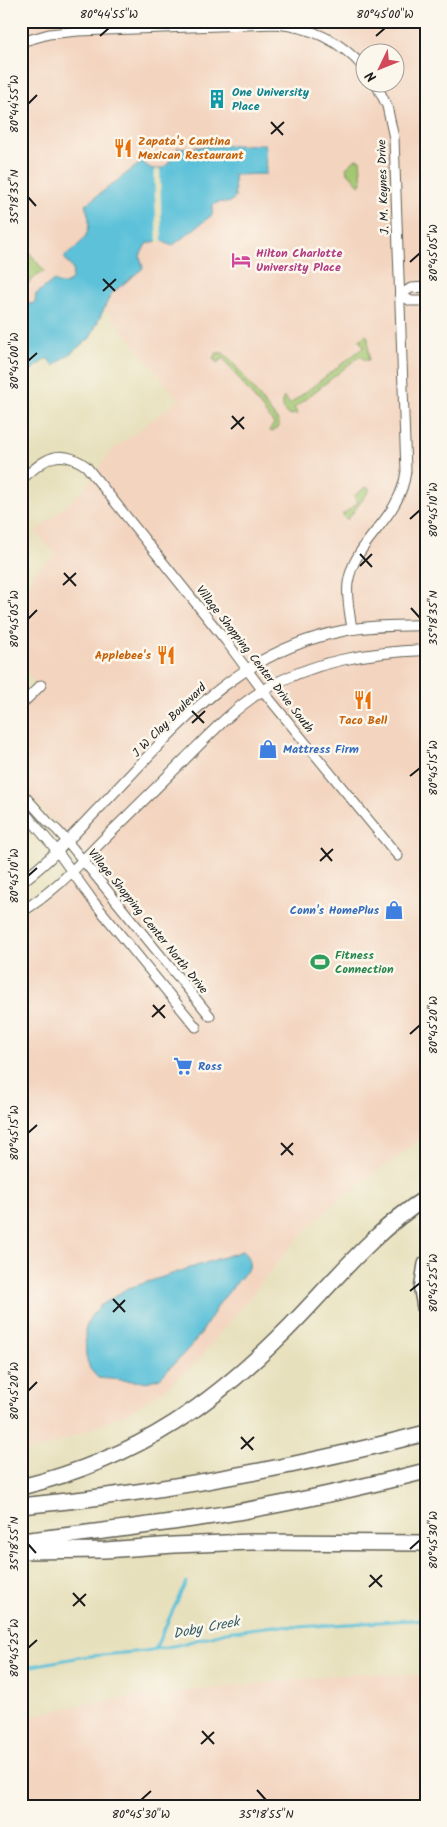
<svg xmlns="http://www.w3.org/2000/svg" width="447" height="1827" font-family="Kalam,sans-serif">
<rect width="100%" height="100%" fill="#fbf7ec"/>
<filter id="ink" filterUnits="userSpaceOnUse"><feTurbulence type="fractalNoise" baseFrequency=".02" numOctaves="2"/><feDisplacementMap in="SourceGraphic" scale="10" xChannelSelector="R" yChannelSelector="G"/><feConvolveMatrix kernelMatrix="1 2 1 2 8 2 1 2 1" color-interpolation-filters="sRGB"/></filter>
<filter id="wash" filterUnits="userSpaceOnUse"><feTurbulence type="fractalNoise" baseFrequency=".0096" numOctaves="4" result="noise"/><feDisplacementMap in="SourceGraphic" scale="20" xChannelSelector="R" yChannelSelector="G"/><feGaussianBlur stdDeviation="1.12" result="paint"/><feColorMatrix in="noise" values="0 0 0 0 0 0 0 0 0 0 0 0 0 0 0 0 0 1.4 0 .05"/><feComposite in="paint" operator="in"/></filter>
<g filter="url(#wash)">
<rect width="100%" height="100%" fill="#e7e0bc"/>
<!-- built -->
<g fill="#f3d4bf" fill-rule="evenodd">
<path d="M21 21H426V1135L329 1207 292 1245 200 1358 160 1393 125 1414 55 1444 21 1453V917L89 860 21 786V707L41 691 21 664V605L35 572 56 555 36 532 84 489 111 451 179 400 104 307 108 299 115 290 143 268 140 256 146 244 160 240 172 246 212 215 213 206 219 202 233 175 266 174 177 148V154H172L169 163 162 169H152L146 166 143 161 86 208 88 224 86 236 82 243 64 257 73 270 71 280 63 284 54 280 32 304 24 303 21 306ZM364 52H394V82H364Z"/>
<polygon points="358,1673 426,1676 426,1806 21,1806 21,1718 76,1706 142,1695 180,1692"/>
</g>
<!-- green -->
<g fill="#a3c872" stroke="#607247">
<polygon points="356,159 360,160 362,183 359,185 347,171 346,168"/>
<polygon points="21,242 44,271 34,278 26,286 21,279"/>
<path d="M366 335 368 337 369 360H365L360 356 294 408 298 414 288 415C283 411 282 405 283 398H285L290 404 364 347 359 340Z"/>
<polygon points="217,353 223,353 231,360 278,421 279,426 272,432 269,430 274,424 223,358 217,363 213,358"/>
<polygon points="366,487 369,488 369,491 348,519 346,519 342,515 358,503 354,496"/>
</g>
<!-- water -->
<g fill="#5bc1d9" stroke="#3c6e7a">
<path d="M265 144 266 174 234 175 235 198 228 203 219 202 213 205 212 215 172 246 160 240 146 244 140 256 143 268 111 294 90 338 54 366 47 358 21 378V306L24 303 32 304 35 302 36 294 54 280C60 286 67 285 72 279L73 270 64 257C83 242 96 232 85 205L143 161C151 175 170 170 172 154L177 153V148Z"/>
<path d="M242 1251C248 1256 250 1260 249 1268L221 1301 201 1333 190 1347 160 1378 146 1382 98 1378 90 1369 86 1357 85 1330 91 1316 100 1306 126 1289Z"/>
</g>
<!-- pier -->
<polygon fill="#e7e0bc" points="160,169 162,243 157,243 154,170"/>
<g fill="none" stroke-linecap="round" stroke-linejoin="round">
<!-- stream -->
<g stroke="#5bc1d9" stroke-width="3">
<polyline points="155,1649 186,1582"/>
<polyline points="21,1668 81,1657 145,1651 178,1645 226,1632 274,1626 299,1627 426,1619"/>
</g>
</g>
</g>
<g filter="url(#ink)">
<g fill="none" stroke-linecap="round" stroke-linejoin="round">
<!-- minor casing -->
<g stroke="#636154" stroke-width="11">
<g id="minor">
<path d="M21 42 49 34 78 31 276 24C311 27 341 41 364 68"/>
<polyline points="400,295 411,288 426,287"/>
<polyline points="400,295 411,301 426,301"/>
<path d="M21 480C44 460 58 446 86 466L226 641 263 691 398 856"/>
<path d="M352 629C350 614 346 598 348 583 355 538 400 521 406 471L394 138 387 106 375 82"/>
<polyline points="21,705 41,685"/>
<polyline points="21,792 47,821 57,830 67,841 210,1016"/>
<polyline points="21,808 57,851 93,901 196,1027"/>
</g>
</g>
<!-- tertiary casing -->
<g stroke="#636154" stroke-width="12">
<g id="tertiary">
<path d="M21 882C50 861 74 834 98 809 172 733 232 653 342 631 370 625 398 626 426 625"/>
<path d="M21 912C53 893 78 865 104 839 131 813 158 786 185 759 209 735 233 709 262 691 312 661 368 652 426 650"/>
</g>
</g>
<!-- motorway casing -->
<g stroke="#636154" stroke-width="18">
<g id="motorway">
<polyline points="426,1264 422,1290 426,1313"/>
<path d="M21 1487C140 1458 218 1402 301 1315 340 1274 378 1228 426 1198"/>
<path d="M21 1506C158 1493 293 1468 426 1433"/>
<path d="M21 1541C89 1533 157 1525 225 1514 292 1503 359 1488 426 1471"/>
<polyline points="21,1551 105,1550 174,1545 251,1542 426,1543"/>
</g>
</g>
<!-- minor -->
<use href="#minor" stroke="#fff" stroke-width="9"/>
<!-- tertiary -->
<use href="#tertiary" stroke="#fff" stroke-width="10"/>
<!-- motorway -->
<use href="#motorway" stroke="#fff" stroke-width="15"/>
</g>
</g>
<!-- ticks -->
<path fill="none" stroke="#1c1c1c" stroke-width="2" d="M100 36 109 28M376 36 385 28M28 104 37 95M271 122 283 135M271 134 284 122M28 197 36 206M410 262 420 253M103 279 115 291M103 291 116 279M28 361 37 353M232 416 244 429M231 429 244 417M410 519 420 510M360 554 372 567M360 566 372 554M64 573 76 586M63 585 76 573M411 608 420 618M28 619 37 610M192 711 204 723M192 723 205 711M410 776 420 768M321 848 332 861M320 861 333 849M28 876 37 868M153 1005 165 1018M152 1017 165 1005M410 1034 420 1025M28 1133 37 1125M281 1143 293 1155M281 1155 293 1143M410 1291 420 1283M113 1299 125 1312M113 1312 125 1300M28 1391 37 1382M241 1437 253 1450M241 1449 254 1437M28 1544 36 1553M410 1549 420 1540M370 1575 382 1587M369 1587 382 1575M73 1593 85 1606M73 1606 86 1594M28 1648 37 1640M202 1731 214 1744M201 1744 214 1732M257 1790 266 1800M141 1800 151 1791"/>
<!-- icons -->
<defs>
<g id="building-bare" transform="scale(1.5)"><path d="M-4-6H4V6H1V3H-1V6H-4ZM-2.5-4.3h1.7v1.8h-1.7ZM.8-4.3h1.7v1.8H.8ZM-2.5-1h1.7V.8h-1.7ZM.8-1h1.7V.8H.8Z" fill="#0f9aa8" stroke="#fbf7ec" stroke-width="2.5" paint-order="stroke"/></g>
<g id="restaurant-bare" transform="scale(1.5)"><path d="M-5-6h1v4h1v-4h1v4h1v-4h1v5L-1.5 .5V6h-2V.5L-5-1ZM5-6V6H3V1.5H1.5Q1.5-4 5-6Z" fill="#e8710a" stroke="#fbf7ec" stroke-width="2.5" paint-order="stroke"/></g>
<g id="hotel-bare" transform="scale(1.5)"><path d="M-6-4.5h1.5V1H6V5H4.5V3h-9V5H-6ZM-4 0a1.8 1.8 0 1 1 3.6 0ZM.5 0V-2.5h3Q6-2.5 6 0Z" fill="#d1479c" stroke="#fbf7ec" stroke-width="2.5" paint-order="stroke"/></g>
<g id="shop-bare" transform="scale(1.5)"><path d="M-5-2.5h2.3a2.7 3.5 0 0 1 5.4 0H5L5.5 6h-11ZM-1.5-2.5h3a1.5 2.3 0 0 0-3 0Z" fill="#3f7fe0" stroke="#fbf7ec" stroke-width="2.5" paint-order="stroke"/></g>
<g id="stadium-bare" transform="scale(1.5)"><path d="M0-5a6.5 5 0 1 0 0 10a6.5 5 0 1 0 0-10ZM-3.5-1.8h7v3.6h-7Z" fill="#2e9e5b" stroke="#fbf7ec" stroke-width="2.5" paint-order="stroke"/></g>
<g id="supermarket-bare" transform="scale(1.5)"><path d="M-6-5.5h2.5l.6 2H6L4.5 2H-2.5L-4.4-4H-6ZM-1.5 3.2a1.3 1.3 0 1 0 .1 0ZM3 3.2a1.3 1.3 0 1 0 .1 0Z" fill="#3f7fe0" stroke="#fbf7ec" stroke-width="2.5" paint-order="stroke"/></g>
</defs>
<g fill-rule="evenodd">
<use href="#building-bare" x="217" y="99"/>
<use href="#restaurant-bare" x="123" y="148"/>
<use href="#hotel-bare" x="241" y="260"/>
<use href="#restaurant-bare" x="166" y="655"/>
<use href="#restaurant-bare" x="363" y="700"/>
<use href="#shop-bare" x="268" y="749"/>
<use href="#shop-bare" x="394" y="910"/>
<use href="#stadium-bare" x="320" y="962"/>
<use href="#supermarket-bare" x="183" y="1066"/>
</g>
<g text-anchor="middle" stroke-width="5" stroke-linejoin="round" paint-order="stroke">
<!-- culture labels -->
<g font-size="12" font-weight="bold" fill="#0d838f" stroke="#fbf7ec" text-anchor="start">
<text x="232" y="96">One University<tspan x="232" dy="14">Place</tspan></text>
</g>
<!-- food labels -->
<g font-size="12" font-weight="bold" fill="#c56008" stroke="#fbf7ec" text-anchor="start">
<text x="138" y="145">Zapata's Cantina<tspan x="138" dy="14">Mexican Restaurant</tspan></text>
<text x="151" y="659" text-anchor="end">Applebee's</text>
<text x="363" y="724" text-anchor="middle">Taco Bell</text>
</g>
<!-- street labels -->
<g font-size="12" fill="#1c1c1c" stroke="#fbf7ec">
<text transform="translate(383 187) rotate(-92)" y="4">J. M. Keynes Drive</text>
<text transform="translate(255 659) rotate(52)" y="4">Village Shopping Center Drive South</text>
<text transform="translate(169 720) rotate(-45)" y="4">J W Clay Boulevard</text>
<text transform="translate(148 921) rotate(51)" y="4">Village Shopping Center North Drive</text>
</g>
<!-- hotel labels -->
<g font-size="12" font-weight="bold" fill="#b23c85" stroke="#fbf7ec" text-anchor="start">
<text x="256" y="257">Hilton Charlotte<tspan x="256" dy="14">University Place</tspan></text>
</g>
<!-- shop labels -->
<g font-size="12" font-weight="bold" fill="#366cbe" stroke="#fbf7ec" text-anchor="start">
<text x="283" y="753">Mattress Firm</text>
<text x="379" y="914" text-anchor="end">Conn's HomePlus</text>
<text x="198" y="1070">Ross</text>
</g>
<!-- leisure labels -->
<g font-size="12" font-weight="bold" fill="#27864d" stroke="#fbf7ec" text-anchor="start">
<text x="335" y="959">Fitness<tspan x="335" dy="14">Connection</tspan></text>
</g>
<!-- water labels -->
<g font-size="14" font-style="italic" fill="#355e68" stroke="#fbf7ec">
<text transform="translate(206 1627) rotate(-11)" y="5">Doby Creek</text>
</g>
</g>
<!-- margin -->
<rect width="447" height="1827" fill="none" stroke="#fbf7ec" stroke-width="55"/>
<!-- north arrow -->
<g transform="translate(380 68) rotate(227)"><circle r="24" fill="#fbf7ec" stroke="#a29f99"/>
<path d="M0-4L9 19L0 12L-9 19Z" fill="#d1495b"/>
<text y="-8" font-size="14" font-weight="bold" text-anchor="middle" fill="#1c1c1c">N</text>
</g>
<rect x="28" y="28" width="392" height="1772" fill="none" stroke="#1c1c1c" stroke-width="2"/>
<g font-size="12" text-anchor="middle" fill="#1c1c1c">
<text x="109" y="18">80°44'55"W</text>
<text x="385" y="18">80°45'00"W</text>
<text transform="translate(14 104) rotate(-90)" y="4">80°44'55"W</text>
<text transform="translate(14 197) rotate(-90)" y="4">35°18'35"N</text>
<text transform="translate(433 253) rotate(-90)" y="4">80°45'05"W</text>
<text transform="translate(14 361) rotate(-90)" y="4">80°45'00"W</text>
<text transform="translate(433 510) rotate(-90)" y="4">80°45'10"W</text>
<text transform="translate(433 618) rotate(-90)" y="4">35°18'35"N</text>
<text transform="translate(14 619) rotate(-90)" y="4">80°45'05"W</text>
<text transform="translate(433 768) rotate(-90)" y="4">80°45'15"W</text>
<text transform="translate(14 876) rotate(-90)" y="4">80°45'10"W</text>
<text transform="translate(433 1025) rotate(-90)" y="4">80°45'20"W</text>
<text transform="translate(14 1133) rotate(-90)" y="4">80°45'15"W</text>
<text transform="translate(433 1283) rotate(-90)" y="4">80°45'25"W</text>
<text transform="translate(14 1391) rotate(-90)" y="4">80°45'20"W</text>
<text transform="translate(433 1540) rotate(-90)" y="4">80°45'30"W</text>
<text transform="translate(14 1544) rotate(-90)" y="4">35°18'55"N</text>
<text transform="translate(14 1648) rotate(-90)" y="4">80°45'25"W</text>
<text x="141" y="1818">80°45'30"W</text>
<text x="266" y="1818">35°18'55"N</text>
</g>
</svg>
